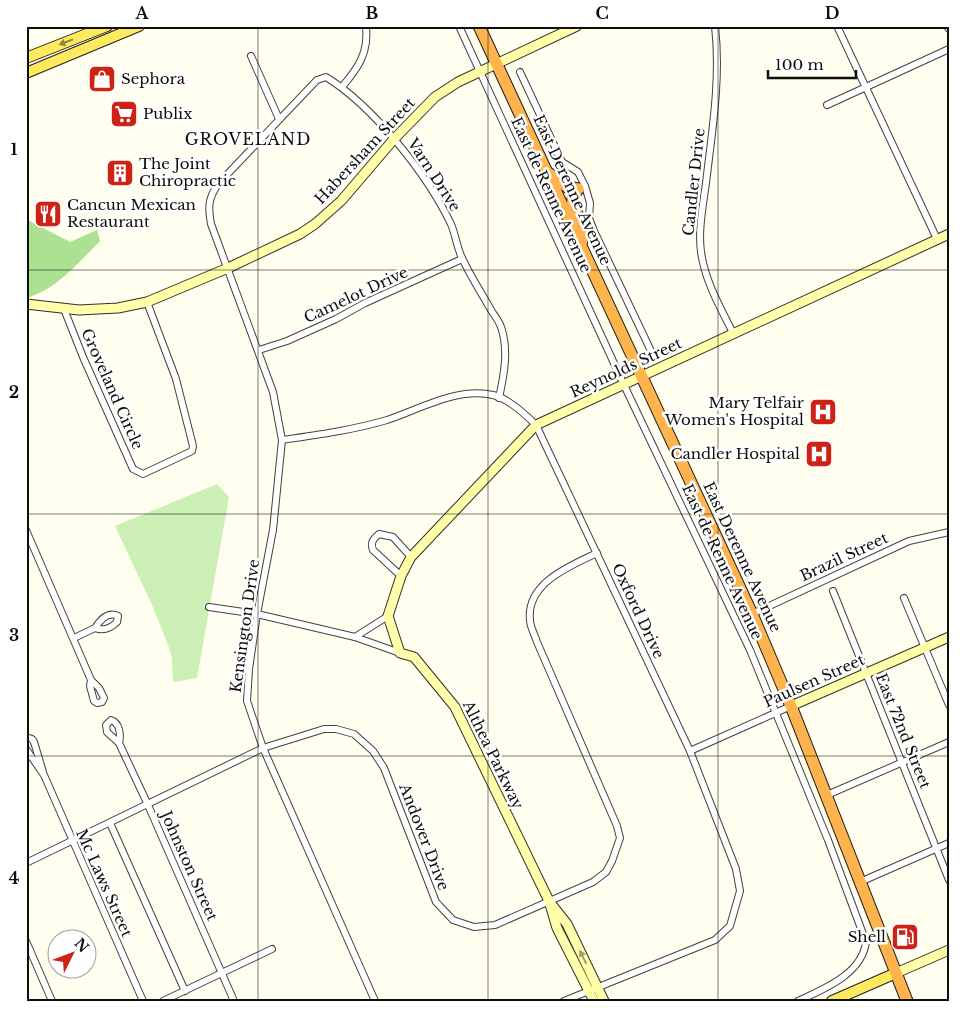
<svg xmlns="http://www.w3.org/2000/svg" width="975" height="1027" font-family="'Libre Baskerville',serif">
<rect width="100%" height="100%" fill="#fffeef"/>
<!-- green -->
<polygon fill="#cbefb4" points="217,484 229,497 197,678 173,682 172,657 168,645 153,607 115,526"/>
<!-- forest -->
<path fill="#ace191" d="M26 219 70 242 97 230 100 241C78 263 56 290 26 298Z"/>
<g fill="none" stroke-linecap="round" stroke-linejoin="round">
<!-- street casing -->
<g stroke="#414141" stroke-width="8">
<g id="street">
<path d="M459 26 624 385 750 650 828 840 866 942C862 974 824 989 798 1001"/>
<path d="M715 26C721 79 712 131 706 183 703 205 698 230 701 252 705 281 720 307 733 333"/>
<polyline points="837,26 937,239"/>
<polyline points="947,26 949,29"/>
<polyline points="251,56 279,119"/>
<polyline points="520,72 562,162 578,172 585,186 590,203 589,218 594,231 651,351"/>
<path d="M342 87C358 68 369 53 366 26"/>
<polyline points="827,105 949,49"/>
<polyline points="64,309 83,357 133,469 143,474 192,451 193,446 176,379 147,302"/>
<polyline points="259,350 287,341 336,319 365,303 462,259"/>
<path d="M282 440C317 435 353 430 387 420 420 409 457 387 493 395 507 398 526 415 536 425L690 751 736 869 740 891 730 926 715 940 564 1001"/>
<polyline points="26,530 91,680 99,688 104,698 102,702 97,703 94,701 90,686 91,680"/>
<path d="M401 576 373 550C370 543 373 539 379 534L393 537 411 557"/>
<polyline points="833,591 949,880"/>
<polyline points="904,598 949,705"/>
<polyline points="209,607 257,614 355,637 400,653"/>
<polyline points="752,614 909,541 949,532"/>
<polyline points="355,637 388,616"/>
<path d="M74 638 95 628C103 631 111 628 117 622L118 616C108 611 100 620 95 628"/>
<polyline points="26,737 32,739 34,742 43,772"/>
<path d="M119 743C121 735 120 723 111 720L106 725 107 732 119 743 148 805 234 1001"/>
<polyline points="26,749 44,775 143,1001"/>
<polyline points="690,751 791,706"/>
<polyline points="827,795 949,742"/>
<polyline points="110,823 185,991"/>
<path d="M26 863 263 748 324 729H336L354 734 373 751 384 768 436 902 453 920 474 927 495 925 593 882 606 872 612 861 620 838 617 826 537 642C535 635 530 627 530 620 526 583 570 566 597 553"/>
<polyline points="860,882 949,843"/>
<polyline points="26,941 52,1001"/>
<polyline points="163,1001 272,949"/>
<path d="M375 1001 263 748 247 701 249 669 257 614 273 530 282 440 273 392 211 224C208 207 208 199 218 184L317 80 326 77C373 106 427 174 451 224 456 236 457 249 463 260 471 277 482 294 491 310 494 315 499 321 501 327 509 350 504 375 499 398"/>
</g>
</g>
<!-- secondary casing -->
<g stroke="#303030" stroke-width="11">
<g id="secondary">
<polyline points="26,304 79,310 118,308 147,302 228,268 300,234 315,224 341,201 394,139 435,97 458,82 577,26"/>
<polyline points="791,706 949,637"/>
<polyline points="552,905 567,924 604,1001"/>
<polyline points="896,973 949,950"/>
<polyline points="594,1001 557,928 549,901 455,707 414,657 400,653 388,616 401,576 411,557 536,425 949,234"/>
</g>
</g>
<!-- primary casing -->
<g stroke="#1f1f1f" stroke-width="12">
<g id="primary">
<polyline points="26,58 107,26"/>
<polyline points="26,73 139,26"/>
<polyline points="832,1001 896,973"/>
</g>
</g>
<!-- highway casing -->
<g stroke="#1f1f1f" stroke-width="13">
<g id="highway">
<polyline points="479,26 752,614 791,706 907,1001"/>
<polyline points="550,174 567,187 578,189"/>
<path d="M578 189C566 205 577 208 581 224 583 229 582 235 582 241"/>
</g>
</g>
<!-- street -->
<use href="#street" stroke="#fff" stroke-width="6"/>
<!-- secondary -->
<use href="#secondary" stroke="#ffa" stroke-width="9"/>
<!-- primary -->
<use href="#primary" stroke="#ffea5f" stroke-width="10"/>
<!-- highway -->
<use href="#highway" stroke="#ffb34d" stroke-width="11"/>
</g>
<!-- one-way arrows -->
<defs><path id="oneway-solid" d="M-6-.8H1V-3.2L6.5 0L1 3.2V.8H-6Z" transform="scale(1.25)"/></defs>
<use fill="#93873b" href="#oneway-solid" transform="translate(66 42) rotate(159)"/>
<use fill="#9f9f6c" href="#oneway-solid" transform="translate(583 957) rotate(-116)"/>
<!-- grid -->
<path fill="none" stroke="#0e0e0e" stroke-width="1" stroke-opacity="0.55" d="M258 26V1001M488 26V1001M718 26V1001M26 270H949M26 514H949M26 756H949"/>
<!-- icons -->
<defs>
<g id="shop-square" transform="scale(1.4375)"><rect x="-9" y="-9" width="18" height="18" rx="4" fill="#ce2216" stroke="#fff"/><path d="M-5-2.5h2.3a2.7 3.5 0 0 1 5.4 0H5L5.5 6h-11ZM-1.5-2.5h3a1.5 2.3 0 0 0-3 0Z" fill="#fff"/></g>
<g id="supermarket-square" transform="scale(1.4375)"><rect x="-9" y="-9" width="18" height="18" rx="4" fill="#ce2216" stroke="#fff"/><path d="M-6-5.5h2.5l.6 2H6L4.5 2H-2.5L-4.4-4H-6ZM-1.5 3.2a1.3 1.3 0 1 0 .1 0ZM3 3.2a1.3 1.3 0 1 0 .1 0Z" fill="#fff"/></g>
<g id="building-square" transform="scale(1.4375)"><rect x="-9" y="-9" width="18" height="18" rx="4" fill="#ce2216" stroke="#fff"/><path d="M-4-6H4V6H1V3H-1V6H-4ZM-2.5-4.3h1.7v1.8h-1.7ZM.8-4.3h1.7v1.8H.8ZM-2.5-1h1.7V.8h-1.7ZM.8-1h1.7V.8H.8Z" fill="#fff"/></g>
<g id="restaurant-square" transform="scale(1.4375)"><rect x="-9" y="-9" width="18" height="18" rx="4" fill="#ce2216" stroke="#fff"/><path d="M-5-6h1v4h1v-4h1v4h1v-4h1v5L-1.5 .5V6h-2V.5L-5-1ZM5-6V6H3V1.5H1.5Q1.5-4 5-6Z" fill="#fff"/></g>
<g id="hospital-square" transform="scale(1.4375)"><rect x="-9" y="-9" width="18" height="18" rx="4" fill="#ce2216" stroke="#fff"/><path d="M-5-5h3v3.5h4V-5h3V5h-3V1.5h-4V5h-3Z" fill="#fff"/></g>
<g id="fuel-square" transform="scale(1.4375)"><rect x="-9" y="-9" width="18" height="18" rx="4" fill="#ce2216" stroke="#fff"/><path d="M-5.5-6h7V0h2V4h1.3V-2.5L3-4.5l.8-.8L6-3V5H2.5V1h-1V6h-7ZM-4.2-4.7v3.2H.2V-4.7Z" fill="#fff"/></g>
</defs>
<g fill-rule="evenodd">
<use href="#shop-square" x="102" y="79"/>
<use href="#supermarket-square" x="124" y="114"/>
<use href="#building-square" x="120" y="173"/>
<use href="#restaurant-square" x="48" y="214"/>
<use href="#hospital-square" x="823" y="412"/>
<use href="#hospital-square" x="819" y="454"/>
<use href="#fuel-square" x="905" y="937"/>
</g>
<g text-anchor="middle" stroke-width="5" stroke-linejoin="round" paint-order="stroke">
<!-- poi labels -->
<g font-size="15" fill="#0e0e0e" stroke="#fff" text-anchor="start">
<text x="121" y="84">Sephora</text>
<text x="143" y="119">Publix</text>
<text x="139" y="169">The Joint<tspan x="139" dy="17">Chiropractic</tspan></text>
<text x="67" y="210">Cancun Mexican<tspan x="67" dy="17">Restaurant</tspan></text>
<text x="804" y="408" text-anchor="end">Mary Telfair<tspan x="804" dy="17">Women's Hospital</tspan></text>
<text x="800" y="459" text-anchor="end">Candler Hospital</text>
<text x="886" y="942" text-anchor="end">Shell</text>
</g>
<!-- street labels -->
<g font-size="15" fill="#0e0e0e" stroke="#fff">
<text transform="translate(365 151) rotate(-47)" y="5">Habersham Street</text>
<text transform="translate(434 175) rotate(57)" y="5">Varn Drive</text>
<text transform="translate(694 182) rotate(-84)" y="5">Candler Drive</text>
<text transform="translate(572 190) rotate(65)" y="5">East Derenne Avenue</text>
<text transform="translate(551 195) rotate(65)" y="5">East de Renne Avenue</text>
<text transform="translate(356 295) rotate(-25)" y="5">Camelot Drive</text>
<text transform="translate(626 368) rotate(-25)" y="5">Reynolds Street</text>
<text transform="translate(112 389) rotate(66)" y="5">Groveland Circle</text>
<text transform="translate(742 557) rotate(65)" y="5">East Derenne Avenue</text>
<text transform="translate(844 557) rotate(-25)" y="5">Brazil Street</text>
<text transform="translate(722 562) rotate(65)" y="5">East de Renne Avenue</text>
<text transform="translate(638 611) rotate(65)" y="5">Oxford Drive</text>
<text transform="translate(245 626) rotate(-82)" y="5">Kensington Drive</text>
<text transform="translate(814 681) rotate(-24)" y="5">Paulsen Street</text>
<text transform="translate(903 731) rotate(68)" y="5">East 72nd Street</text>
<text transform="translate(493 755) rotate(64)" y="5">Althea Parkway</text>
<text transform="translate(424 837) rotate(69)" y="5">Andover Drive</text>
<text transform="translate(189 866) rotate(66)" y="5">Johnston Street</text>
<text transform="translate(104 883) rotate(66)" y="5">Mc Laws Street</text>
</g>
<!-- neighbourhood labels -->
<g font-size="16" letter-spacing="1" fill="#0e0e0e" stroke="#fff">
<text x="248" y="145">GROVELAND</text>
</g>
</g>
<!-- border -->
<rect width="975" height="1027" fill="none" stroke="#ffffff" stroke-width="55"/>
<!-- north arrow -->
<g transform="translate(72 954) rotate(48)"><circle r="24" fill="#ffffff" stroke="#9f9f9f"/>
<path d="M0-4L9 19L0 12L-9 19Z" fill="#ce2216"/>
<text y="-8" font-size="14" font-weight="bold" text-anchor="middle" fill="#0e0e0e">N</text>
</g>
<!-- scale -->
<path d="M768 70v8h88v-8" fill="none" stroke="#0e0e0e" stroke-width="2.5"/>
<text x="775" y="70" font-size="15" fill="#0e0e0e" stroke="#ffffff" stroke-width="4" paint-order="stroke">100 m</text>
<rect x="28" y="28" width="920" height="972" fill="none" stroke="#0e0e0e" stroke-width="2"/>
<g font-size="16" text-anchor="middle" font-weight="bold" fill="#0e0e0e">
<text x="142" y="19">A</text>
<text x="372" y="19">B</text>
<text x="602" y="19">C</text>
<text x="832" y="19">D</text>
<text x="14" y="155">1</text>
<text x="14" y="398">2</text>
<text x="14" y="641">3</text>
<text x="14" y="884">4</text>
</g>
</svg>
